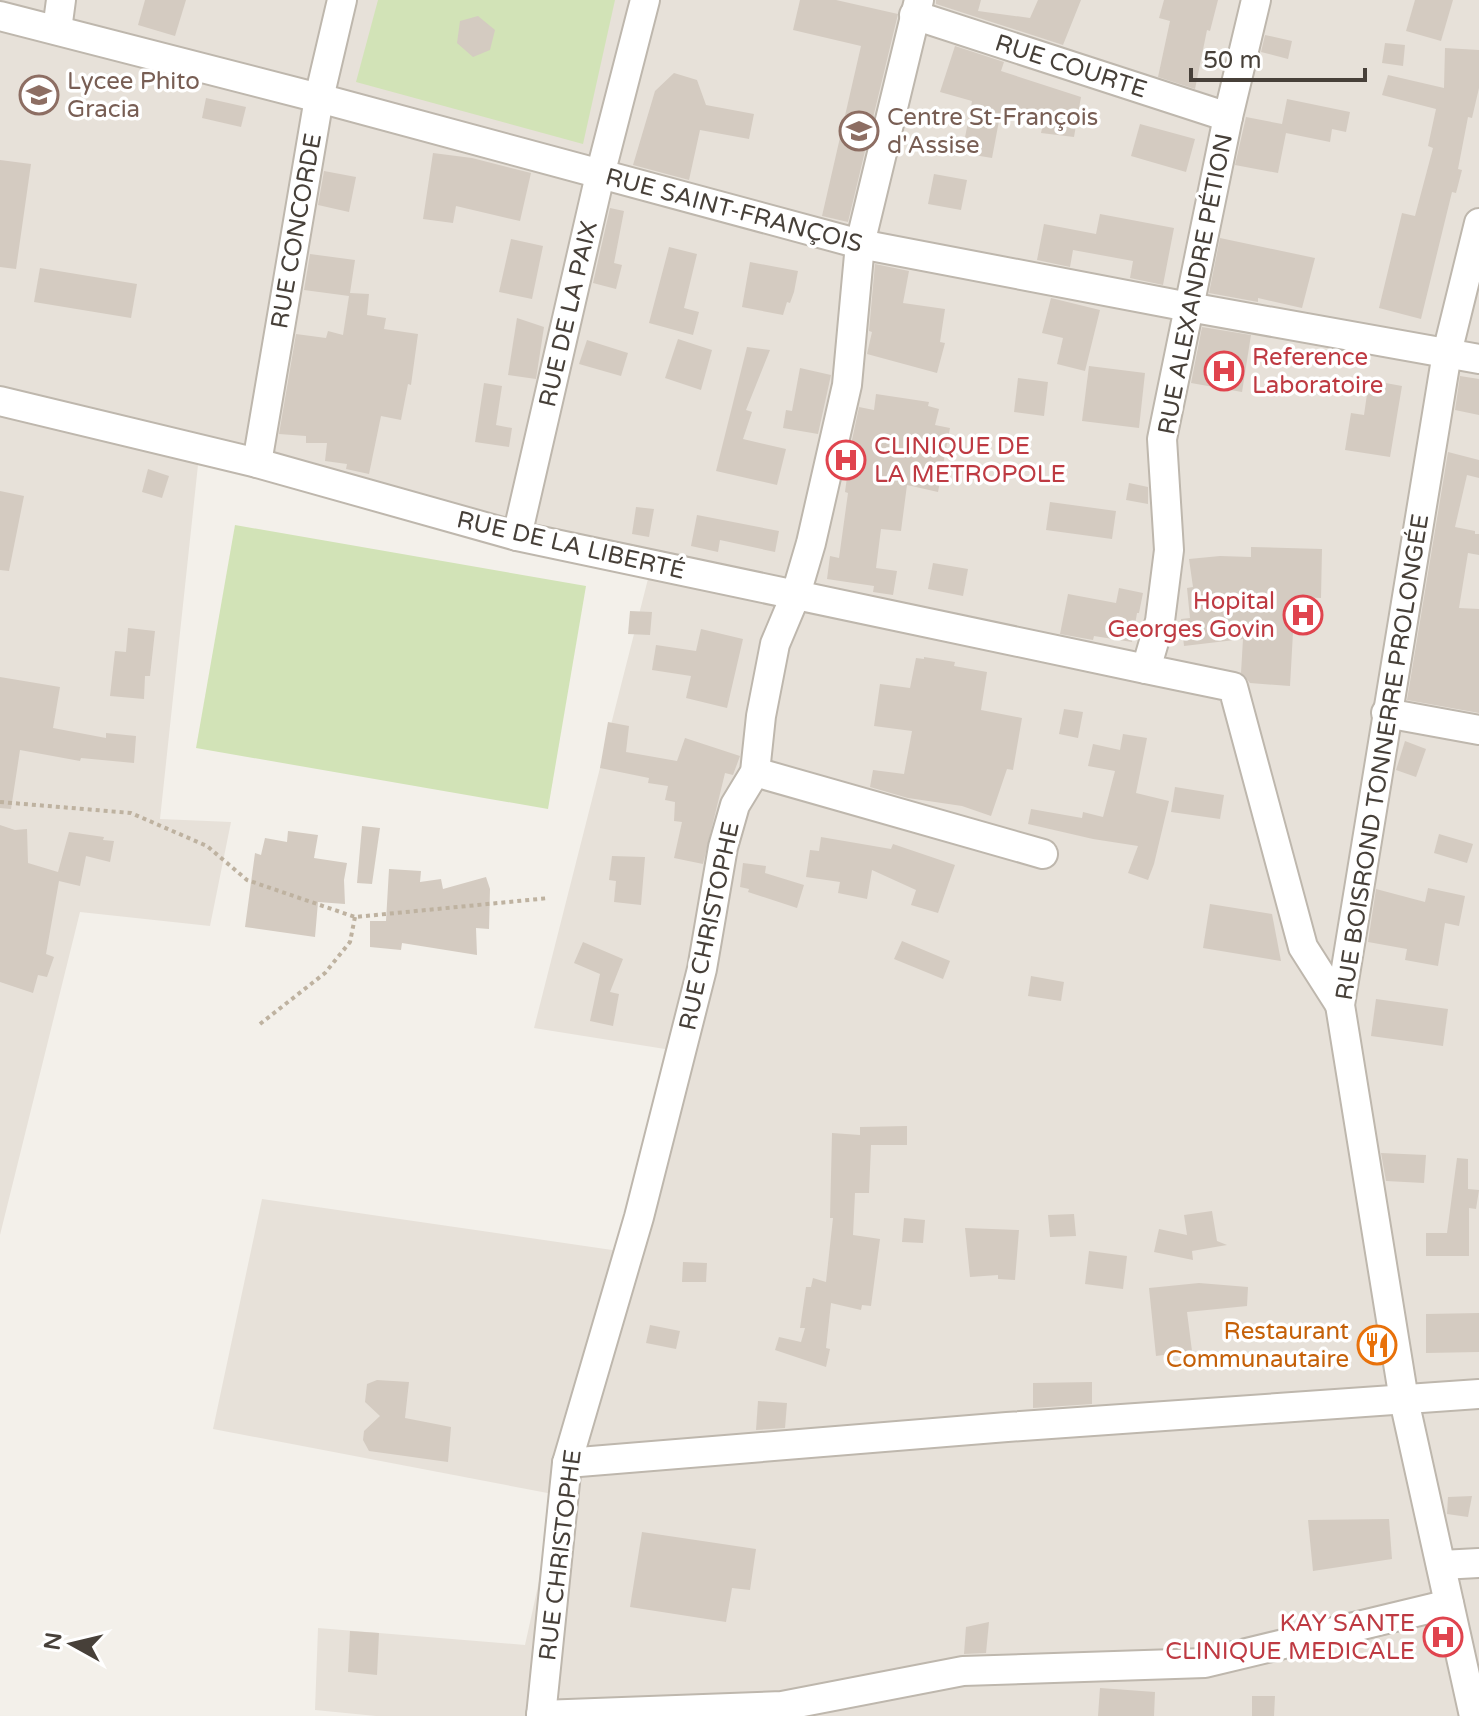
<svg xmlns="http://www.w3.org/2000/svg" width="1479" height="1716" font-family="'Varela Round',sans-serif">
<rect width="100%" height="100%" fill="#f3f0ea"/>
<!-- residential -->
<polygon fill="#e7e1d9" points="0,0 1479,0 1479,1716 376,1716 315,1710 318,1628 525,1645 558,1495 213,1429 262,1199 619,1251 665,1049 534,1028 650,571 776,589 198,465 160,819 231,822 210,926 80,912 0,1235"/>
<!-- green -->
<g fill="#d2e3b7">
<polygon points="378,0 615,0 583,144 356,82"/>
<polygon points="235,525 586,586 548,809 196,748"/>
</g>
<!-- building -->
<g fill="#d4cbc1">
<polygon points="145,0 186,0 175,36 138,25"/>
<polygon points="800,0 836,0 898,14 848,222 822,216 861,46 793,30"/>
<polygon points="936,0 981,0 978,11 1030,18 1038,0 1081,0 1063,45 936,4"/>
<polygon points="1164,0 1218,0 1210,31 1207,30 1195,89 1158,77 1170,21 1159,18"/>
<polygon points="1415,0 1453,0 1441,41 1406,31"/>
<polygon points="478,16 495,30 490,50 473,57 457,43 460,21"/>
<polygon points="1265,35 1292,41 1288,59 1261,52"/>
<polygon points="1385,43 1405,45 1403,66 1382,63"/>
<polygon points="955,46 1004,62 1001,71 1081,97 1074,137 1041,133 1043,124 1001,110 992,158 962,153 972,101 940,92"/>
<polygon points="1445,48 1479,50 1479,88 1472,118 1468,117 1458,169 1462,170 1456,193 1452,192 1421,319 1379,308 1402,213 1415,216 1433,148 1428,146 1436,109 1382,95 1388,75 1444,88"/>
<polygon points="674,73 697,80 706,105 754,114 749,139 700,130 689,180 633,165 655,91"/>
<polygon points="206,98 246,107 241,127 202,118"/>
<polygon points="1287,99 1350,112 1346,132 1332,129 1330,142 1286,133 1278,173 1235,165 1246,117 1282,124"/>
<polygon points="1140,124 1195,139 1186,172 1131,156"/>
<polygon points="433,153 472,158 531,173 520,221 456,206 453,223 423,219"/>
<polygon points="0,160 31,164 16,269 0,267"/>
<polygon points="324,171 356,177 349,212 318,205"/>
<polygon points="934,174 967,180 961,210 928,204"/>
<polygon points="610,208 624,211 614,263 622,265 616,289 593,283"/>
<polygon points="1100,214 1174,228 1163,285 1130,278 1133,261 1073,250 1070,267 1037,260 1044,224 1096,234"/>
<polygon points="1220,238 1315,258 1302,308 1258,298 1258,302 1209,293"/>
<polygon points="511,239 543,246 532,299 499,292"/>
<polygon points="669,247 697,254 684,308 699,312 693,335 649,323"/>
<polygon points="310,254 355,260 350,293 369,294 367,315 386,318 384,329 418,334 411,385 408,384 401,420 381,416 369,474 346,469 347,464 325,461 327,443 306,443 306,436 279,434 296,334 326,338 328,331 343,335 349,296 304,290"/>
<polygon points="750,262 798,271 794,292 790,303 787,302 783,315 742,307"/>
<polygon points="875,264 909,271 903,303 945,309 940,342 945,343 937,373 867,354 872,332 869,331"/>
<polygon points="40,268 137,284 131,318 34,302"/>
<polygon points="1051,298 1100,310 1085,371 1057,364 1063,338 1042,333"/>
<polygon points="517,318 544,327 536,379 508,375"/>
<polygon points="1202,327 1251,335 1242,392 1191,383"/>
<polygon points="678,339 712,350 701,390 665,378"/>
<polygon points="587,340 628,353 621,376 579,364"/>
<polygon points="747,347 770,350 746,410 752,412 743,439 786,449 777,485 716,471"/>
<polygon points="1089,366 1145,373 1139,428 1082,421"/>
<polygon points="800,368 831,375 818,434 783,428 786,410 792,411"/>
<polygon points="1460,376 1479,379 1479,415 1455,410"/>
<polygon points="1018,378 1048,382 1044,416 1014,412"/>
<polygon points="1369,380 1402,386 1390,457 1345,450 1351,413 1364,415"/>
<polygon points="484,383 502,386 496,425 512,428 509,447 475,442"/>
<polygon points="876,394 929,402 928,406 939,409 935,425 950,428 938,492 907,485 901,531 881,529 876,568 897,571 893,595 873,592 874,586 827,579 830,556 839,558 848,493 845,492 852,440 859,407 874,410"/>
<polygon points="1448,452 1479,460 1479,478 1467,475 1455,527 1475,531 1475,534 1479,534 1479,555 1468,553 1459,608 1479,609 1479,713 1407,700"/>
<polygon points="148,469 169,476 162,498 142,492"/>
<polygon points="1129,483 1148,487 1148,504 1126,500"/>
<polygon points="0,491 24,496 9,571 0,570"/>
<polygon points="1050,502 1116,511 1112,539 1046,530"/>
<polygon points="636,507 654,509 649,537 632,534"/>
<polygon points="697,515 779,531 775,552 720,540 718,552 691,546"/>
<polygon points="1251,547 1322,549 1321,598 1295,597 1290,686 1250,683 1241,673 1243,639 1184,646 1181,619 1190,618 1187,588 1193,587 1189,559 1220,556 1251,557"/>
<polygon points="933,563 968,569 963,596 928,589"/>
<polygon points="1119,588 1143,593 1139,613 1137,613 1132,642 1094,636 1093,640 1060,634 1068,594 1116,603"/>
<polygon points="630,611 652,612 650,635 628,634"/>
<polygon points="128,628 155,631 150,676 145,676 144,699 110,696 115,651 126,652"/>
<polygon points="701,629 743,639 727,708 686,698 691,676 652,670 656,645 696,651"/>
<polygon points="924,657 955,662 954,666 987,672 981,710 1022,718 1013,770 1007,769 991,816 962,806 908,798 870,787 873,770 904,774 912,731 874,726 880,684 910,688 916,658 924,659"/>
<polygon points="0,677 60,687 53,728 106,738 106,733 136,736 134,763 81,758 80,761 20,750 11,809 0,808"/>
<polygon points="1064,709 1083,712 1078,738 1059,734"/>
<polygon points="608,722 629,726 626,752 677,761 685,738 740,756 733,775 725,773 703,864 674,858 682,822 674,821 675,802 665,800 668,786 648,783 649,778 600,768"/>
<polygon points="1123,734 1147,738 1136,793 1169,801 1154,864 1148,880 1128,873 1138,846 1093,839 1028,824 1031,809 1082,818 1083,812 1103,817 1115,771 1088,766 1093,744 1120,750"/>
<polygon points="1405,741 1426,749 1416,777 1396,770"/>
<polygon points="1175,787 1224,795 1220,819 1171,812"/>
<polygon points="0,825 15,830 27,829 28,863 58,872 69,832 104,837 103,840 114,841 110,862 86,856 80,886 59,881 46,954 54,957 47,977 38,975 33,993 0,982"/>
<polygon points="362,826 380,828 372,884 357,883"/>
<polygon points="288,831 318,835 314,858 347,863 344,880 345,904 318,902 315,937 245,927 255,853 261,855 265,838 287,842"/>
<polygon points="1439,834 1473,844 1467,863 1434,853"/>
<polygon points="821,837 891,849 893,844 955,865 938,913 911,905 916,890 872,870 867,899 838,893 840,882 806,877 810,850 819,851"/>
<polygon points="612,856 645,857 641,905 614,902 616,881 609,880"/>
<polygon points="743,863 766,866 765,873 804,885 797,908 748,892 749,889 740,887"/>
<polygon points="389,869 421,871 420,882 441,879 443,889 486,877 490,889 489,929 476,928 477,955 402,943 401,950 370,947 370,921 386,921"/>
<polygon points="1428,888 1465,896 1459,926 1445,923 1438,966 1405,960 1407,949 1368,942 1376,889 1425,902"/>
<polygon points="1210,904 1272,914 1281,961 1203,948"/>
<polygon points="902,941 950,961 943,979 894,959"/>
<polygon points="583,942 623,959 610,992 619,994 613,1026 590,1021 600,974 574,963"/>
<polygon points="1031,976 1064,982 1061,1001 1028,996"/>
<polygon points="1376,999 1448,1009 1443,1046 1371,1036"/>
<polygon points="907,1126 907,1145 871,1145 869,1193 855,1193 853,1235 880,1239 871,1306 862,1305 861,1310 831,1303 826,1348 830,1349 826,1367 775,1350 779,1337 801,1342 805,1328 800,1328 806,1287 811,1287 813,1278 826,1282 833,1218 830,1218 832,1133 860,1135 860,1127"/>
<polygon points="1381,1153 1426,1155 1424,1183 1386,1181"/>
<polygon points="1457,1158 1468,1159 1468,1189 1479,1190 1476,1209 1469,1208 1469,1256 1426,1256 1426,1233 1447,1233"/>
<polygon points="1212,1211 1217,1241 1227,1245 1192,1251 1193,1260 1154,1252 1159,1229 1187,1235 1184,1215"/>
<polygon points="1074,1214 1076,1236 1050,1237 1048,1215"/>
<polygon points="904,1218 925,1220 923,1243 902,1242"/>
<polygon points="965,1228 1019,1230 1015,1280 998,1279 998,1275 970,1277"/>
<polygon points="1089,1251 1127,1256 1123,1289 1085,1284"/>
<polygon points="683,1262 707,1263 706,1282 682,1282"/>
<polygon points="1199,1283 1248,1287 1247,1306 1187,1312 1192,1351 1156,1356 1149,1288"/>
<polygon points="1479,1313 1479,1352 1426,1353 1426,1314"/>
<polygon points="650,1325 680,1331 676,1349 646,1343"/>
<polygon points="377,1380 409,1382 405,1418 451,1427 448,1462 369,1451 363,1440 364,1431 380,1416 365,1402 367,1384"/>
<polygon points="1092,1382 1092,1404 1033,1408 1033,1383"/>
<polygon points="758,1401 787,1403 785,1428 756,1430"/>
<polygon points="1472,1496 1468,1517 1447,1514 1448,1497"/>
<polygon points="1389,1519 1392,1559 1313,1571 1308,1520"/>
<polygon points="642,1532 756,1549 750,1590 732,1588 726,1622 630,1607"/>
<polygon points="989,1622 986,1653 964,1654 966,1627"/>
<polygon points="350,1631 379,1633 377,1675 348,1672"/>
<polygon points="1100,1688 1155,1692 1154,1716 1098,1716"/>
<polygon points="1252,1696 1275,1696 1274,1716 1252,1716"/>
</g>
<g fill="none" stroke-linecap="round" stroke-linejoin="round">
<!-- minor casing -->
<g stroke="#beb7ad" stroke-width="32">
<g id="minor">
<polyline points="1256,0 1228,117 1162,439 1169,550 1160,621 1146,669 1233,687 1303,947 1340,1005"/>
<polyline points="914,15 1228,117"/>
<polyline points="0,16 319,98 860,244 1189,307 1479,359"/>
<polyline points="57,30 61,0"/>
<polyline points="0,401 257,463 517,536 1146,669"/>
<polyline points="257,463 319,98 342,0"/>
<polyline points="517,536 600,175 645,0"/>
<polyline points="1386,713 1479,730"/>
<polyline points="755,772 1043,854"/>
<polyline points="567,1463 1007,1427 1479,1394"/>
<polyline points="1441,1565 1479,1563"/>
<polyline points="541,1715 782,1706 963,1671 1205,1663 1449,1604"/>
<polyline points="541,1716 567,1463 639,1217 702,969 723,847 735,805 755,772 761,716 775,644 796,594 811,543 847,385 860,244 919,0"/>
<polyline points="1474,1716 1404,1400 1340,1005 1447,353 1479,223"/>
</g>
</g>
<!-- path -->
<g stroke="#beb2a0" stroke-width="4" stroke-dasharray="4 4" stroke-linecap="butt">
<polyline points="0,802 131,813 207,846 247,880 355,917 549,898"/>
<polyline points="260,1024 325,973 350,942 355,917"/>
</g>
<!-- minor -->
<use href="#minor" stroke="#fff" stroke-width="28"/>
</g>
<!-- icons -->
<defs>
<g id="school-ring" transform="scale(2)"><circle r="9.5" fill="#fff" stroke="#8d6e63" stroke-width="1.5"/><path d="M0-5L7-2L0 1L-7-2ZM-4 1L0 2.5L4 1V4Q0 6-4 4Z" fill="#8d6e63"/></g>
<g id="hospital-ring" transform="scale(2)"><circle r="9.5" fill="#fff" stroke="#e0444e" stroke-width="1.5"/><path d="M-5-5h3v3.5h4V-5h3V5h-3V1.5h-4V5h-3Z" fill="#e0444e"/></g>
<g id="restaurant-ring" transform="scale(2)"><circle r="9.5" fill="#fff" stroke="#e8710a" stroke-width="1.5"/><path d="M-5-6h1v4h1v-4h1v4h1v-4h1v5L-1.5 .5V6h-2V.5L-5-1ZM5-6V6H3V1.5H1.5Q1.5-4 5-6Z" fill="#e8710a"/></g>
</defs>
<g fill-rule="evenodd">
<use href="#school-ring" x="39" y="95"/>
<use href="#school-ring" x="859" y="131"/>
<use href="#hospital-ring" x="1224" y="371"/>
<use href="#hospital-ring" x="846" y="460"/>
<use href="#hospital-ring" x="1303" y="615"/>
<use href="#restaurant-ring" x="1377" y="1345"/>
<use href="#hospital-ring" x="1443" y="1637"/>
</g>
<g text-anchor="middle" stroke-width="7" stroke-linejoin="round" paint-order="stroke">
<!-- street labels -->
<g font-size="24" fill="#474039" stroke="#fff">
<text transform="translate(1071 66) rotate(18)" y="8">RUE COURTE</text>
<text transform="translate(734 210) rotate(15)" y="8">RUE SAINT-FRANÇOIS</text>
<text transform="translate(296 231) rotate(-80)" y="8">RUE CONCORDE</text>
<text transform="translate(1195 284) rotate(-79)" y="8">RUE ALEXANDRE PÉTION</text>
<text transform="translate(568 314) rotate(-77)" y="8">RUE DE LA PAIX</text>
<text transform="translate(571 545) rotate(13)" y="8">RUE DE LA LIBERTÉ</text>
<text transform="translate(1382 757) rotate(-81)" y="8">RUE BOISROND TONNERRE PROLONGÉE</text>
<text transform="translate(709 926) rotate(-78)" y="8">RUE CHRISTOPHE</text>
<text transform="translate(560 1555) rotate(-83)" y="8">RUE CHRISTOPHE</text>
</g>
<!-- education labels -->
<g font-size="24" fill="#785e54" stroke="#fff" text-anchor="start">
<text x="67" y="89">Lycee Phito<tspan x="67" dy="28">Gracia</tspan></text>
<text x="887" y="125">Centre St-François<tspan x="887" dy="28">d'Assise</tspan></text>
</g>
<!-- health labels -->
<g font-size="24" fill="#be3a42" stroke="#fff" text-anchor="start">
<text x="1252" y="365">Reference<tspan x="1252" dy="28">Laboratoire</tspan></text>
<text x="874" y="454">CLINIQUE DE<tspan x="874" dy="28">LA METROPOLE</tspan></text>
<text x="1275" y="609" text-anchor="end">Hopital<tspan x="1275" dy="28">Georges Govin</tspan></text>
<text x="1415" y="1631" text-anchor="end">KAY SANTE<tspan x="1415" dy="28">CLINIQUE MEDICALE</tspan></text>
</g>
<!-- food labels -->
<g font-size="24" fill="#c56008" stroke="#fff" text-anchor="end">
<text x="1349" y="1339">Restaurant<tspan x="1349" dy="28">Communautaire</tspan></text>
</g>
</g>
<!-- north arrow -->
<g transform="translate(72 1644) rotate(278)" stroke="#ffffff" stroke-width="6" paint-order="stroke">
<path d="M0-6L14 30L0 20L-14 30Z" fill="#474039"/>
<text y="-12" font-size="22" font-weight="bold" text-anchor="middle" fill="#474039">N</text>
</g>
<!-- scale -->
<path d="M1191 68v12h174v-12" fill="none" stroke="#474039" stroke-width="4"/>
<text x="1203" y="68" font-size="24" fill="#474039" stroke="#ffffff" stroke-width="6" paint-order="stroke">50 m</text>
</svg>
